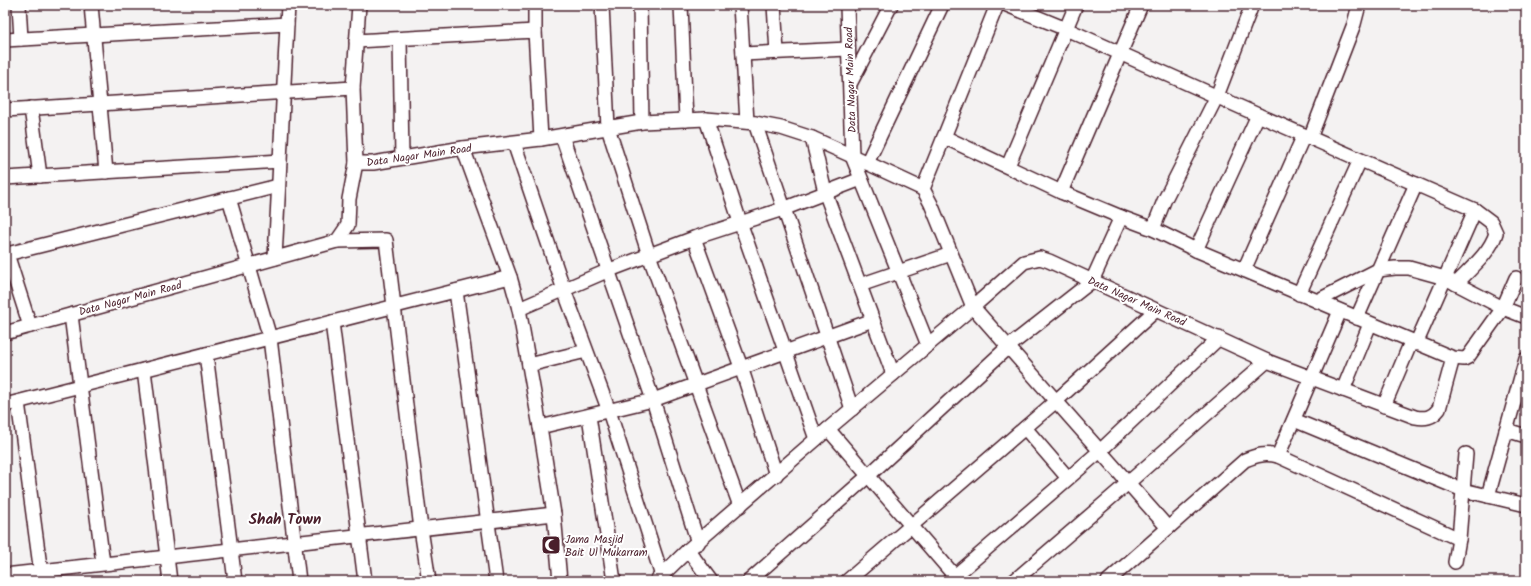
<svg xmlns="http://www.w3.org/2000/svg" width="1531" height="586" font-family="Kalam,sans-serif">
<rect width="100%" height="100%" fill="#f4f2f2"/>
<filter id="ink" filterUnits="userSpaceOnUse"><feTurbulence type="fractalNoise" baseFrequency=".025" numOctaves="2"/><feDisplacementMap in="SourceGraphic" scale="8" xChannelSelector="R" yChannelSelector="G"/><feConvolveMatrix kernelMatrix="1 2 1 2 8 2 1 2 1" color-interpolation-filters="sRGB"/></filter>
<g filter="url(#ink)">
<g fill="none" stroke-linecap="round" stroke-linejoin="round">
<!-- minor casing -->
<g stroke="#4a1f2b" stroke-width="16">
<g id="minor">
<polyline points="19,5 21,39"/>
<polyline points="91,5 106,172"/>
<polyline points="535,5 535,31"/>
<polyline points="602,5 608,128 649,255 740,506"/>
<polyline points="640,5 642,122"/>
<polyline points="681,5 686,120"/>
<polyline points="740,5 747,122"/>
<polyline points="774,5 777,52"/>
<polyline points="997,5 944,137 1061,192 1121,217 1153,229 1196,250 1453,358 1464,359 1468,357 1503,308 1516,278"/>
<path d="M1007 5 1066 29 1258 115 1475 210 1491 222 1496 233C1490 253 1470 269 1456 284"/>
<polyline points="400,39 402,158"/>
<polyline points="5,40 287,24"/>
<polyline points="356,41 535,31 541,139"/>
<polyline points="743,54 848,49"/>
<polyline points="851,82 891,5"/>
<polyline points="31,108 40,176"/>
<polyline points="5,110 353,88"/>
<polyline points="706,119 740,222 816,439"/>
<polyline points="755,123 852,409"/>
<polyline points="562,136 653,400 698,543"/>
<polyline points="812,138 825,192 893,374"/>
<polyline points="1310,138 1354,24 1359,5"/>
<polyline points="514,143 564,290 609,411 662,576"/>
<polyline points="463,148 510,277 519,309 540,427 554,514 560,581"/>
<polyline points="356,163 353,88 359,5"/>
<polyline points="867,163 942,5"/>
<polyline points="1008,166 1076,5"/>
<polyline points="5,178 280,161"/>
<polyline points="923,189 944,137"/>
<polyline points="1061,192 1141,5"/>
<polyline points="229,198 270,338 299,581"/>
<polyline points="1153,229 1164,201 1217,96 1252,5"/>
<polyline points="694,238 741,367 776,475"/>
<polyline points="337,241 386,240 421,529 429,581"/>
<polyline points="1196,250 1258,115"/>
<polyline points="275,258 288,5"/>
<polyline points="1244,270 1304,135"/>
<polyline points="860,285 951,254"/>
<polyline points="456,291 496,581"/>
<polyline points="1299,294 1360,160"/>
<polyline points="1317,301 1378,270 1395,268 1409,268 1445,278 1503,308 1526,317"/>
<polyline points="519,309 607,271 694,238 783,209 861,179"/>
<polyline points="1340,311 1278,456 1459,539"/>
<polyline points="71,315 103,563"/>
<polyline points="1357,318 1416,184"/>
<polyline points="332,322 365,581"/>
<polyline points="30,326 7,254 278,186"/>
<polyline points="5,333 337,241 348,225 349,199 356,163 373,163 463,148 541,139 642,122 706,119 755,123 781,128 812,138 852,156 847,5"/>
<polyline points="1416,344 1475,210"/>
<path d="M928 345 852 156 923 189 931 204 973 307 1024 262 1040 258 1049 261 1267 361 1415 417C1425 419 1432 418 1439 409L1453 358"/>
<polyline points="206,354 235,581"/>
<polyline points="529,365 586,351"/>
<polyline points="144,370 170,581"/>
<polyline points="1343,390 1370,324"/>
<polyline points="18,402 42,581"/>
<polyline points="5,405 510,277"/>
<polyline points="1384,406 1411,342"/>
<polyline points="589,416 614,581"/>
<polyline points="1294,420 1463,490 1526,505"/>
<polyline points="540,427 653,400 873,320"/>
<polyline points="1025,428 1068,478"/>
<polyline points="828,429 973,307 1168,528"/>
<polyline points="1506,430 1526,436"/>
<polyline points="1488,496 1526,359"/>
<polyline points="688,550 711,581"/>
<polyline points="1455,562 1459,539 1466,454"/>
<polyline points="5,575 554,514"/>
<polyline points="657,580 688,550 828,429 959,581"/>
<polyline points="749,581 868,476 1008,347 1092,281 1121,217"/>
<polyline points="847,581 1056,401 1156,310"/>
<polyline points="949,581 1100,451 1219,338"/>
<polyline points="1014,581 1128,483 1267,361"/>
<path d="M1108 581 1245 460C1257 455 1265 453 1278 456"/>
</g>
</g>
<!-- minor -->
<use href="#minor" stroke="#fff" stroke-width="13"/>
</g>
</g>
<!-- icons -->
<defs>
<g id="mosque-square" transform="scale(1)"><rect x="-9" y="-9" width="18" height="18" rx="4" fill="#4a1f2b" stroke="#fff"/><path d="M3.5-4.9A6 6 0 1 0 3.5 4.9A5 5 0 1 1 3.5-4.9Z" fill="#fff"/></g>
</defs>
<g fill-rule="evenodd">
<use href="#mosque-square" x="551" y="545"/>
</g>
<g text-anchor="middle" stroke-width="4" stroke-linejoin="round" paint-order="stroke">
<!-- street labels -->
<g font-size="11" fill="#4a1f2b" stroke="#fff">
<text transform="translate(850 80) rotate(-92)" y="4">Data Nagar Main Road</text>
<text transform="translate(419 155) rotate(-8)" y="4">Data Nagar Main Road</text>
<text transform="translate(130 298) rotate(-15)" y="4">Data Nagar Main Road</text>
<text transform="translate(1137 301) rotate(24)" y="4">Data Nagar Main Road</text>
</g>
<!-- poi labels -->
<g font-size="11" fill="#4a1f2b" stroke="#fff" text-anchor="start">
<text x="565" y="543">Jama Masjid<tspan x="565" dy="13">Bait Ul Mukarram</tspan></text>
</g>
<!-- district labels -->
<g font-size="15" font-weight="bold" fill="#4a1f2b" stroke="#fff">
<text x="285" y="524">Shah Town</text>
</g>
</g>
<!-- margin -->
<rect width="1531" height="586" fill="none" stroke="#fff" stroke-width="20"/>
<rect x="10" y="10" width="1511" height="566" fill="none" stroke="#4a1f2b" stroke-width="1.5" filter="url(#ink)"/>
</svg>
